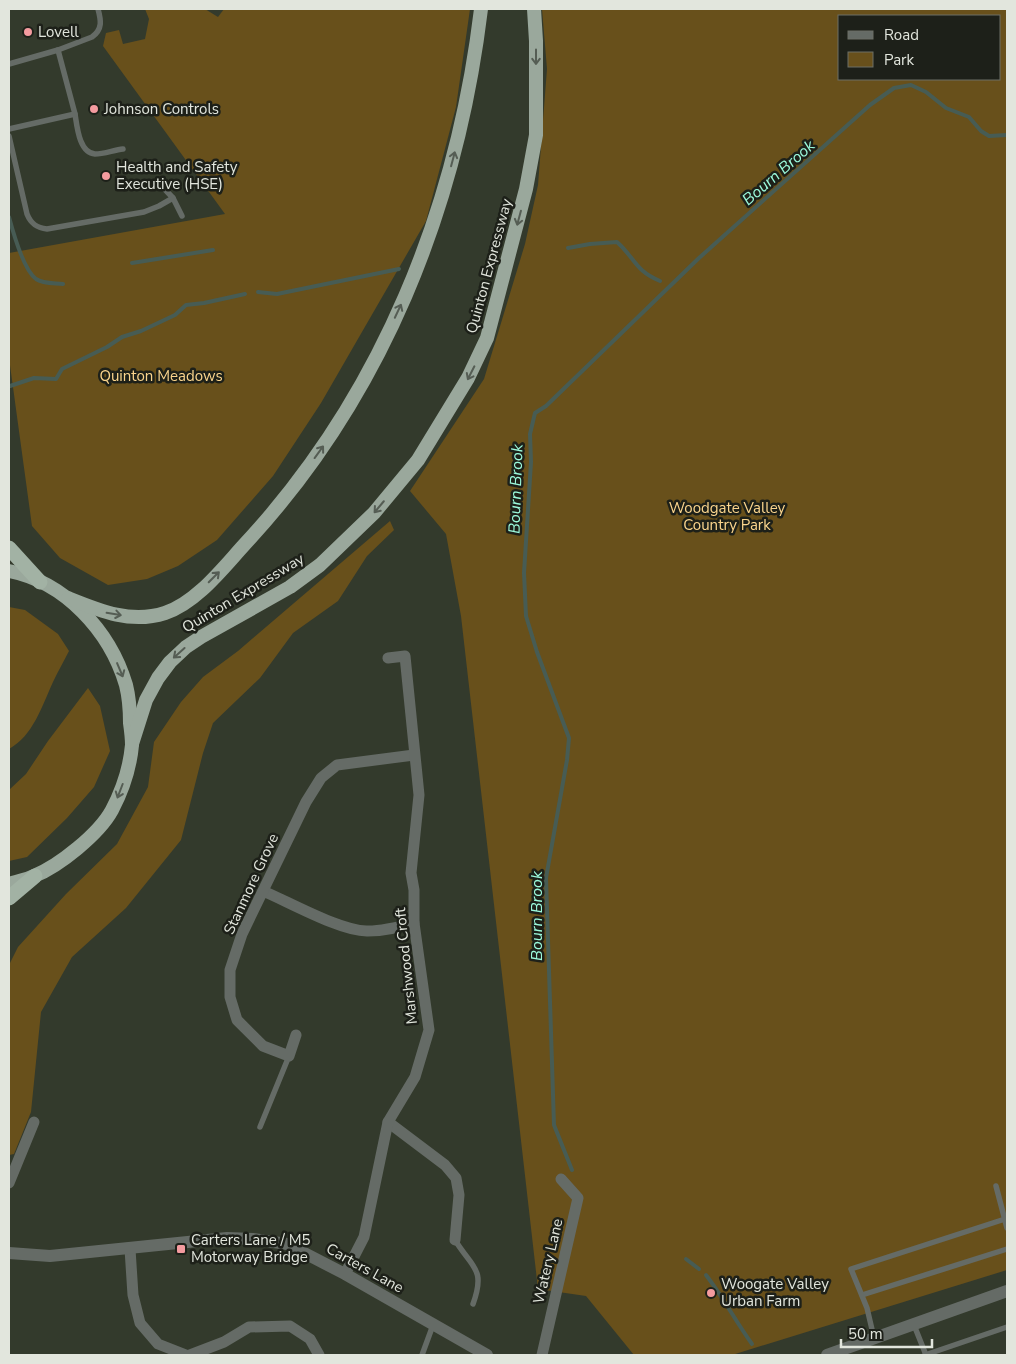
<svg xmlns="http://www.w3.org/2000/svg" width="1016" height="1364" font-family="'Nunito Sans',sans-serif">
<rect width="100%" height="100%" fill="#333a2c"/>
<!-- green -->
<g fill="#68501b" fill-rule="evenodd">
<polygon points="145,9 205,9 218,17 224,9 470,9 456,107 426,221 321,403 273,476 217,540 178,566 147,579 108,585 60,558 32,526 9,358 9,253 225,214 103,46 106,33 119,30 123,44 145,39 149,19"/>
<path d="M542 9H1007V1270L732 1355H634L586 1296 538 1289 461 616 446 534 410 491 484 379 525 244 538 185 547 69ZM840 16H1000V79H840Z"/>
<polygon points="390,521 394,530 367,556 338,601 293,633 260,678 213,723 203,753 181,840 126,908 72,957 41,1012 31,1112 14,1154 9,1155 9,965 18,947 66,894 117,844 148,787 154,742 181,702 203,677 238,651"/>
<path d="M9 607 25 610 58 634 69 651C64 661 58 671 53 682 42 706 33 736 9 749Z"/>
<polygon points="88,688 100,706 110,751 94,787 67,818 27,857 9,861 9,790 26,774 48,741"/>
</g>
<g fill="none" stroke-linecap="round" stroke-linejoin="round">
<!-- stream -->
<g stroke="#475c54" stroke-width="4">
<path d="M9 217C13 232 24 270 36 279 43 284 54 283 63 284"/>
<path d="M568 248 590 244 617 242C635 258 635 271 660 281"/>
<polyline points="132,263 213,250"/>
<polyline points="258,292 277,294 399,269"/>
<polyline points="10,386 34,378 56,379 62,369 107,347 122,337 141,331 175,315 186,305 204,303 245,294"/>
<polyline points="572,1170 554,1125 546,878 567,760 569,738 537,652 526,616 524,573 531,462 530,434 535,413 546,406 699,258 870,105 894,88 911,85 926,92 946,108 969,117 981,131 989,136 1007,135"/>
<polyline points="686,1259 699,1269"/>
<path d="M706 1275C723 1297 736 1322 752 1344"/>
</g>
<!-- service -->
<g stroke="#656b66" stroke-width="5.5">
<path d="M9 64 58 50 92 37C103 29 101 20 98 9"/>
<path d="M75 114C77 126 79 153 95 154 104 154 114 150 123 149"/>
<polyline points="9,129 75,114 58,50"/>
<path d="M9 136 27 214C31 224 37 228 47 229L144 212 159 206 173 198"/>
<polyline points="158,182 173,198 182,216"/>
<polyline points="260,1127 289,1056"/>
<polyline points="996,1186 1007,1228"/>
<path d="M455 1240C472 1268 486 1268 473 1304"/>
<polyline points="862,1295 1007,1249"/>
<polyline points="914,1325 926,1355"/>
<polyline points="874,1338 867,1308 851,1269 1005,1219"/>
<polyline points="422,1355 433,1325"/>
<polyline points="925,1355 1007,1327"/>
</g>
<!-- minor -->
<g stroke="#656b66" stroke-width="11">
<path d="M263 891C289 902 342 932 368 931 384 931 399 927 414 923"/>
<polyline points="296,1035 289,1056 263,1046 237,1020 230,997 230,970 242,934 306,802 321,778 337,765 414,755"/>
<polyline points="388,1122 445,1165 456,1178 459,1195 455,1240"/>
<polyline points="9,1183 34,1122"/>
<polyline points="130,1249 133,1295 140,1323 158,1344 186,1355"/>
<polyline points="345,1274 364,1237 388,1122 415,1077 429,1030 414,923 414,890 411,873 419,795 405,656 388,658"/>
<polyline points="190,1355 224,1342 249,1327 290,1326 310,1339 319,1355"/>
<polyline points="542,1355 578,1198 561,1179"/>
</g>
<!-- tertiary -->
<g stroke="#656b66" stroke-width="12">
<polyline points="9,1253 50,1256 227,1238 253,1239 287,1244 345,1274 487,1355"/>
<polyline points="827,1355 1007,1291"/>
</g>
<!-- trunk -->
<g stroke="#9aa89c" stroke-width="14">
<path d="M9 571C65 582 110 631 126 685 129 697 130 710 130 723 131 730 132 738 132 745 130 767 122 791 112 810 99 834 59 866 34 876 26 880 17 881 9 884"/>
<path d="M68 598C100 611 131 624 165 613 196 603 223 568 244 545 382 397 457 208 481 9"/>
<polyline points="132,744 146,700 158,678 170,662 186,647 201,637 290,587 320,565 374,513 418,460 468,378 487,338 526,189 536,135 536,41 534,9"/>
</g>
<!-- motorway -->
<g stroke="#a2b2a4" stroke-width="15">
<polyline points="9,548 40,582"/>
<polyline points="9,898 35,876"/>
</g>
</g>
<!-- one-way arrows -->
<defs><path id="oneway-shaft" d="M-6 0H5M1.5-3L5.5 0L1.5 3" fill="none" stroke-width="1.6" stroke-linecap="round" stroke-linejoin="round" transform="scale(1.25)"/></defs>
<g stroke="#555d54">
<use href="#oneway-shaft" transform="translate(536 57) rotate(90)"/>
<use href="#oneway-shaft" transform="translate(453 159) rotate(-75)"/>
<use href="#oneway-shaft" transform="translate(519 218) rotate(105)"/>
<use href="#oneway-shaft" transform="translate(398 311) rotate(-65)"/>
<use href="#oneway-shaft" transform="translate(471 373) rotate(117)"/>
<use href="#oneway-shaft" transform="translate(319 452) rotate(-54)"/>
<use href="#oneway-shaft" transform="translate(379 507) rotate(130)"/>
<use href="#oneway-shaft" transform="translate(214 577) rotate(-45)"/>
<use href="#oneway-shaft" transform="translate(114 614) rotate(9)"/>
<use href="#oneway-shaft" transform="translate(179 653) rotate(138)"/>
<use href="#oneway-shaft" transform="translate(120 670) rotate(67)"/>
<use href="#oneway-shaft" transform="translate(120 791) rotate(111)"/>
</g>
<!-- markers -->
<g fill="#f49b9f" stroke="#1d2019" stroke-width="2">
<circle cx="28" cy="32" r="5"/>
<circle cx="94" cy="109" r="5"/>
<circle cx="106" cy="176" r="5"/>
<rect x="176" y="1244" width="10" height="10" rx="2.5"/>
<circle cx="711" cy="1293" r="5"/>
</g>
<g text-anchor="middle" stroke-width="5" stroke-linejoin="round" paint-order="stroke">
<!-- poi labels -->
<g font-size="15" fill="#e2e6dd" stroke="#1d2019" text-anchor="start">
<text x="38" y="37">Lovell</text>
<text x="104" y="114">Johnson Controls</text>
<text x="116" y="172">Health and Safety<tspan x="116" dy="17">Executive (HSE)</tspan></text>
<text x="191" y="1245">Carters Lane / M5<tspan x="191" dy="17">Motorway Bridge</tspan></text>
<text x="721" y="1289">Woogate Valley<tspan x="721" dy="17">Urban Farm</tspan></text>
</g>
<!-- street labels -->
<g font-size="15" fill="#e2e6dd" stroke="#1d2019">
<text transform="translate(489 266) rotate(-75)" y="5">Quinton Expressway</text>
<text transform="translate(243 593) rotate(-31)" y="5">Quinton Expressway</text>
<text transform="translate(251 884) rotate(-65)" y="5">Stanmore Grove</text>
<text transform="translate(406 966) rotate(-96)" y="5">Marshwood Croft</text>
<text transform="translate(548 1261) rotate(-77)" y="5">Watery Lane</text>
<text transform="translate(365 1268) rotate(29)" y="5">Carters Lane</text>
</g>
<!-- park labels -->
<g font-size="15" fill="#fbd58d" stroke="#1d2019">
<text x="161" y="381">Quinton Meadows</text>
<text x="727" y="513">Woodgate Valley<tspan x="727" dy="17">Country Park</tspan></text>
</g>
<!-- water labels -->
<g font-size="16" font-style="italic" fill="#9cfadc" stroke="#1d2019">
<text transform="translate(778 172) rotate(-41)" y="6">Bourn Brook</text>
<text transform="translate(515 489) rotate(-88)" y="6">Bourn Brook</text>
<text transform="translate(536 916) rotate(-90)" y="6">Bourn Brook</text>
</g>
</g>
<!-- border -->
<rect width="1016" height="1364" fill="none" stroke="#e2e6dd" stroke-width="20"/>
<!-- legend -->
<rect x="838" y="15" width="162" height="65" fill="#1d2019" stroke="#6c6f67"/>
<rect x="848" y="31" width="25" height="8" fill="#656b66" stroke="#6c6f67"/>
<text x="884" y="40" font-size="15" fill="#e2e6dd">Road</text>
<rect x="848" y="52" width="25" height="15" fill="#68501b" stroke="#6c6f67"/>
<text x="884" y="65" font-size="15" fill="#e2e6dd">Park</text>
<!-- scale -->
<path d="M841 1339v8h91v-8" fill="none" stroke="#e2e6dd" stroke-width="2.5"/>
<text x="848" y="1339" font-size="15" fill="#e2e6dd" stroke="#1d2019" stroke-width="4" paint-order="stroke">50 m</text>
</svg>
